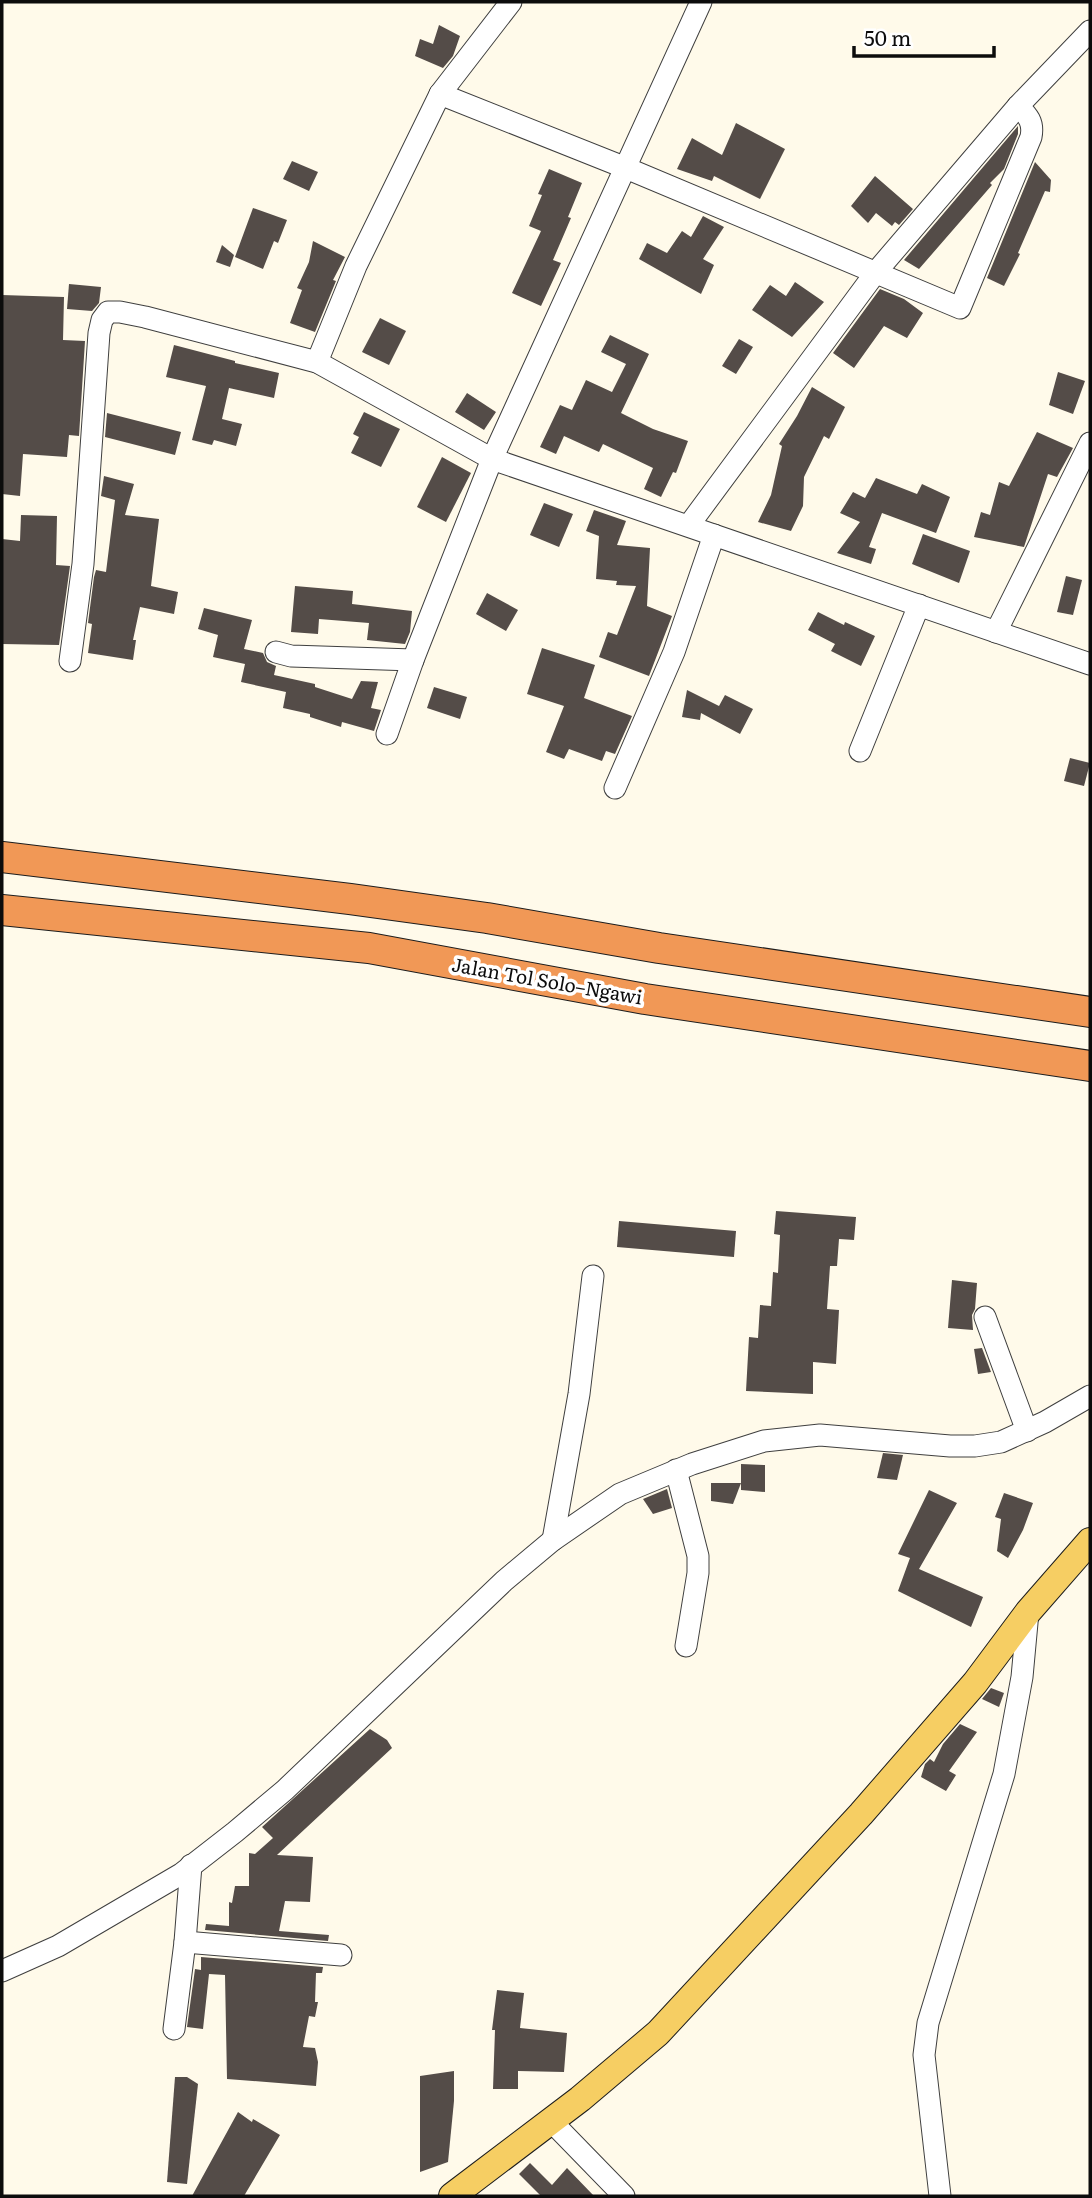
<svg xmlns="http://www.w3.org/2000/svg" width="1092" height="2198" font-family="Literata,serif">
<rect width="100%" height="100%" fill="#fffaea"/>
<!-- building -->
<g fill="#544c48">
<polygon points="439,25 460,36 453,56 443,68 415,56 420,39 433,44"/>
<polygon points="736,123 785,149 760,199 714,176 712,181 677,169 692,138 722,155"/>
<polygon points="1018,126 1018,134 1004,169 990,183 992,185 919,269 904,260"/>
<polygon points="292,161 318,172 309,191 283,179"/>
<polygon points="1035,162 1051,180 1050,192 1045,191 1018,253 1020,254 1004,286 987,278"/>
<polygon points="549,169 582,183 568,217 571,218 553,260 561,263 541,306 512,293 541,231 529,226 542,195 538,194"/>
<polygon points="875,176 913,209 899,225 895,222 892,226 876,213 868,223 851,206"/>
<polygon points="253,208 287,220 278,243 274,241 263,269 235,257"/>
<polygon points="703,216 724,227 703,259 714,265 701,294 639,259 647,243 667,253 682,231 691,237"/>
<polygon points="313,241 345,257 333,280 336,281 315,332 290,323 302,290 297,288 309,262"/>
<polygon points="222,245 234,255 230,267 216,262"/>
<polygon points="795,282 824,302 792,337 752,310 770,285 786,296"/>
<polygon points="69,284 101,287 99,303 92,311 67,309"/>
<polygon points="880,289 904,299 923,313 907,338 884,326 854,368 833,353"/>
<polygon points="2,295 64,297 63,340 85,341 79,436 69,435 67,457 23,454 20,496 2,494"/>
<polygon points="380,318 406,331 389,365 362,352"/>
<polygon points="610,335 649,354 621,413 653,429 688,441 676,473 673,472 661,497 644,489 653,468 603,444 599,452 564,436 556,454 540,447 560,405 572,410 586,380 612,392 626,364 601,352"/>
<polygon points="739,339 753,347 736,374 722,366"/>
<polygon points="174,345 235,361 235,363 279,373 274,398 229,388 222,419 242,424 236,446 214,440 212,445 192,440 206,386 166,377"/>
<polygon points="1058,372 1085,381 1073,414 1049,405"/>
<polygon points="812,387 845,407 829,439 824,436 804,477 803,506 791,531 758,522 771,495 782,446 779,444 797,416"/>
<polygon points="467,393 496,412 484,430 455,412"/>
<polygon points="364,412 400,429 381,467 351,453 359,437 353,434"/>
<polygon points="107,413 181,432 175,455 105,437"/>
<polygon points="1037,432 1073,448 1057,477 1048,474 1024,547 974,537 981,512 990,515 999,482 1009,486"/>
<polygon points="442,457 471,473 446,522 417,507"/>
<polygon points="104,476 134,484 125,515 159,519 151,586 178,592 174,614 140,607 133,640 136,640 133,660 88,653 92,624 88,623 94,577 96,570 106,572 115,500 101,496"/>
<polygon points="876,478 917,494 922,484 950,497 936,533 882,513 869,547 876,549 871,564 837,553 860,522 840,513 853,492 865,498"/>
<polygon points="544,503 573,514 559,547 530,535"/>
<polygon points="594,510 626,521 617,545 650,548 647,606 672,616 649,676 599,657 608,632 617,635 636,586 616,585 617,581 596,579 599,536 586,531"/>
<polygon points="21,515 57,516 56,565 70,566 59,645 2,644 2,539 20,541"/>
<polygon points="923,534 970,551 959,583 912,564"/>
<polygon points="1066,576 1082,580 1073,615 1057,612"/>
<polygon points="295,586 353,591 352,604 412,611 410,632 405,644 367,640 369,623 319,619 318,634 291,632"/>
<polygon points="487,593 518,610 506,631 476,614"/>
<polygon points="204,608 252,620 244,649 263,653 267,662 276,666 274,675 315,684 315,687 352,699 361,681 378,682 371,708 381,710 374,731 342,722 341,727 310,717 310,714 283,708 286,692 241,682 245,664 213,657 218,635 198,629"/>
<polygon points="818,612 844,625 845,622 875,636 861,666 831,651 835,644 808,630"/>
<polygon points="542,648 595,665 584,698 632,716 615,754 606,751 602,761 569,749 564,759 546,752 564,706 527,694"/>
<polygon points="434,687 467,697 460,719 427,708"/>
<polygon points="687,690 719,706 725,695 753,709 740,734 701,713 700,720 682,717"/>
<polygon points="1070,758 1090,763 1084,786 1064,781"/>
<polygon points="776,1211 856,1217 854,1240 839,1239 837,1266 830,1266 827,1309 839,1310 836,1364 813,1362 813,1394 746,1391 749,1337 758,1338 760,1305 771,1306 773,1272 778,1273 780,1235 774,1234"/>
<polygon points="619,1221 736,1231 734,1257 617,1247"/>
<polygon points="952,1280 977,1283 975,1309 972,1315 973,1330 948,1328"/>
<polygon points="982,1348 991,1372 978,1374 974,1349"/>
<polygon points="883,1453 903,1455 897,1480 877,1478"/>
<polygon points="741,1464 765,1465 765,1492 741,1490"/>
<polygon points="711,1483 741,1483 733,1504 711,1501"/>
<polygon points="667,1489 672,1508 653,1514 643,1499"/>
<polygon points="929,1490 957,1503 919,1569 983,1597 971,1627 898,1591 910,1558 898,1554"/>
<polygon points="1004,1493 1033,1503 1023,1530 1008,1558 997,1551 1001,1519 995,1517"/>
<polygon points="991,1688 1004,1693 999,1707 982,1699"/>
<polygon points="960,1724 977,1732 949,1771 956,1775 946,1791 921,1777 925,1764 930,1759 934,1762 943,1744"/>
<polygon points="370,1729 387,1740 392,1748 277,1855 313,1857 310,1902 285,1901 279,1931 329,1935 328,1941 205,1930 206,1924 229,1926 229,1902 232,1903 235,1886 249,1886 249,1853 255,1854 273,1838 262,1827"/>
<polygon points="201,1957 323,1967 322,1973 316,1973 315,2002 318,2002 315,2017 309,2016 303,2047 315,2048 318,2062 316,2086 227,2079 225,1975 209,1974 203,2029 187,2027 195,1969 201,1970"/>
<polygon points="497,1990 524,1993 520,2028 567,2033 564,2072 518,2071 518,2089 493,2089 495,2030 492,2030"/>
<polygon points="454,2071 454,2101 448,2162 420,2172 420,2076"/>
<polygon points="175,2077 187,2077 198,2084 187,2184 167,2182"/>
<polygon points="238,2112 252,2122 253,2119 280,2135 244,2196 192,2196"/>
<polygon points="530,2163 552,2185 567,2168 594,2196 541,2196 519,2174"/>
</g>
<g fill="none" stroke-linecap="round" stroke-linejoin="round">
<!-- minor casing -->
<g stroke="#3f3f3f" stroke-width="23">
<g id="minor">
<path d="M440 94 626 168 960 308 1031 137C1034 122 1028 116 1018 106"/>
<polyline points="317,362 356,266 440,94 511,2"/>
<polyline points="689,525 876,272 1018,106 1090,31"/>
<polyline points="996,632 1090,443"/>
<polyline points="276,652 291,656 413,660"/>
<polyline points="70,661 83,564 99,333 102,320 108,312 120,312 145,317 317,362 492,459 1090,664"/>
<polyline points="387,734 413,660 492,459 701,2"/>
<polyline points="860,751 919,605"/>
<polyline points="615,788 674,652 714,535"/>
<polyline points="985,1317 1027,1431"/>
<polyline points="676,1470 698,1556 698,1573 686,1646"/>
<polyline points="553,1540 579,1394 593,1276"/>
<polyline points="185,1942 341,1955"/>
<polyline points="2,1971 58,1946 181,1874 235,1832 285,1790 504,1581 553,1540 620,1494 692,1464 764,1441 820,1435 950,1446 975,1446 1001,1442 1045,1422 1090,1396"/>
<polyline points="174,2029 185,1942 191,1865"/>
<polyline points="551,2121 624,2196"/>
<polyline points="940,2196 924,2055 928,2023 1004,1774 1022,1677 1028,1612"/>
</g>
</g>
<!-- major casing -->
<g stroke="#1d1d1d" stroke-width="28">
<polyline id="major" points="452,2196 580,2099 658,2033 861,1814 975,1683 1028,1612 1090,1541"/>
</g>
<!-- highway casing -->
<g stroke="#1d1d1d" stroke-width="32">
<g id="highway">
<polyline points="2,857 350,899 487,918 659,948 1090,1012"/>
<polyline points="2,910 369,948 645,999 1090,1066"/>
</g>
</g>
<!-- minor -->
<use href="#minor" stroke="#fff" stroke-width="21"/>
<!-- major -->
<use href="#major" stroke="#f6ce63" stroke-width="26"/>
<!-- highway -->
<use href="#highway" stroke="#f19856" stroke-width="30"/>
</g>
<g text-anchor="middle" stroke-width="7" stroke-linejoin="round" paint-order="stroke">
<!-- street labels -->
<g font-size="19" fill="#0c0c0c" stroke="#fff">
<text transform="translate(547 981) rotate(10)" y="7">Jalan Tol Solo–Ngawi</text>
</g>
</g>
<!-- border -->
<rect width="1092" height="2198" fill="none" stroke="#0c0c0c" stroke-width="7"/>
<!-- scale -->
<path d="M854 46v10h140v-10" fill="none" stroke="#0c0c0c" stroke-width="3.5"/>
<text x="864" y="46" font-size="21" fill="#0c0c0c" stroke="#ffffff" stroke-width="5" paint-order="stroke">50 m</text>
</svg>
